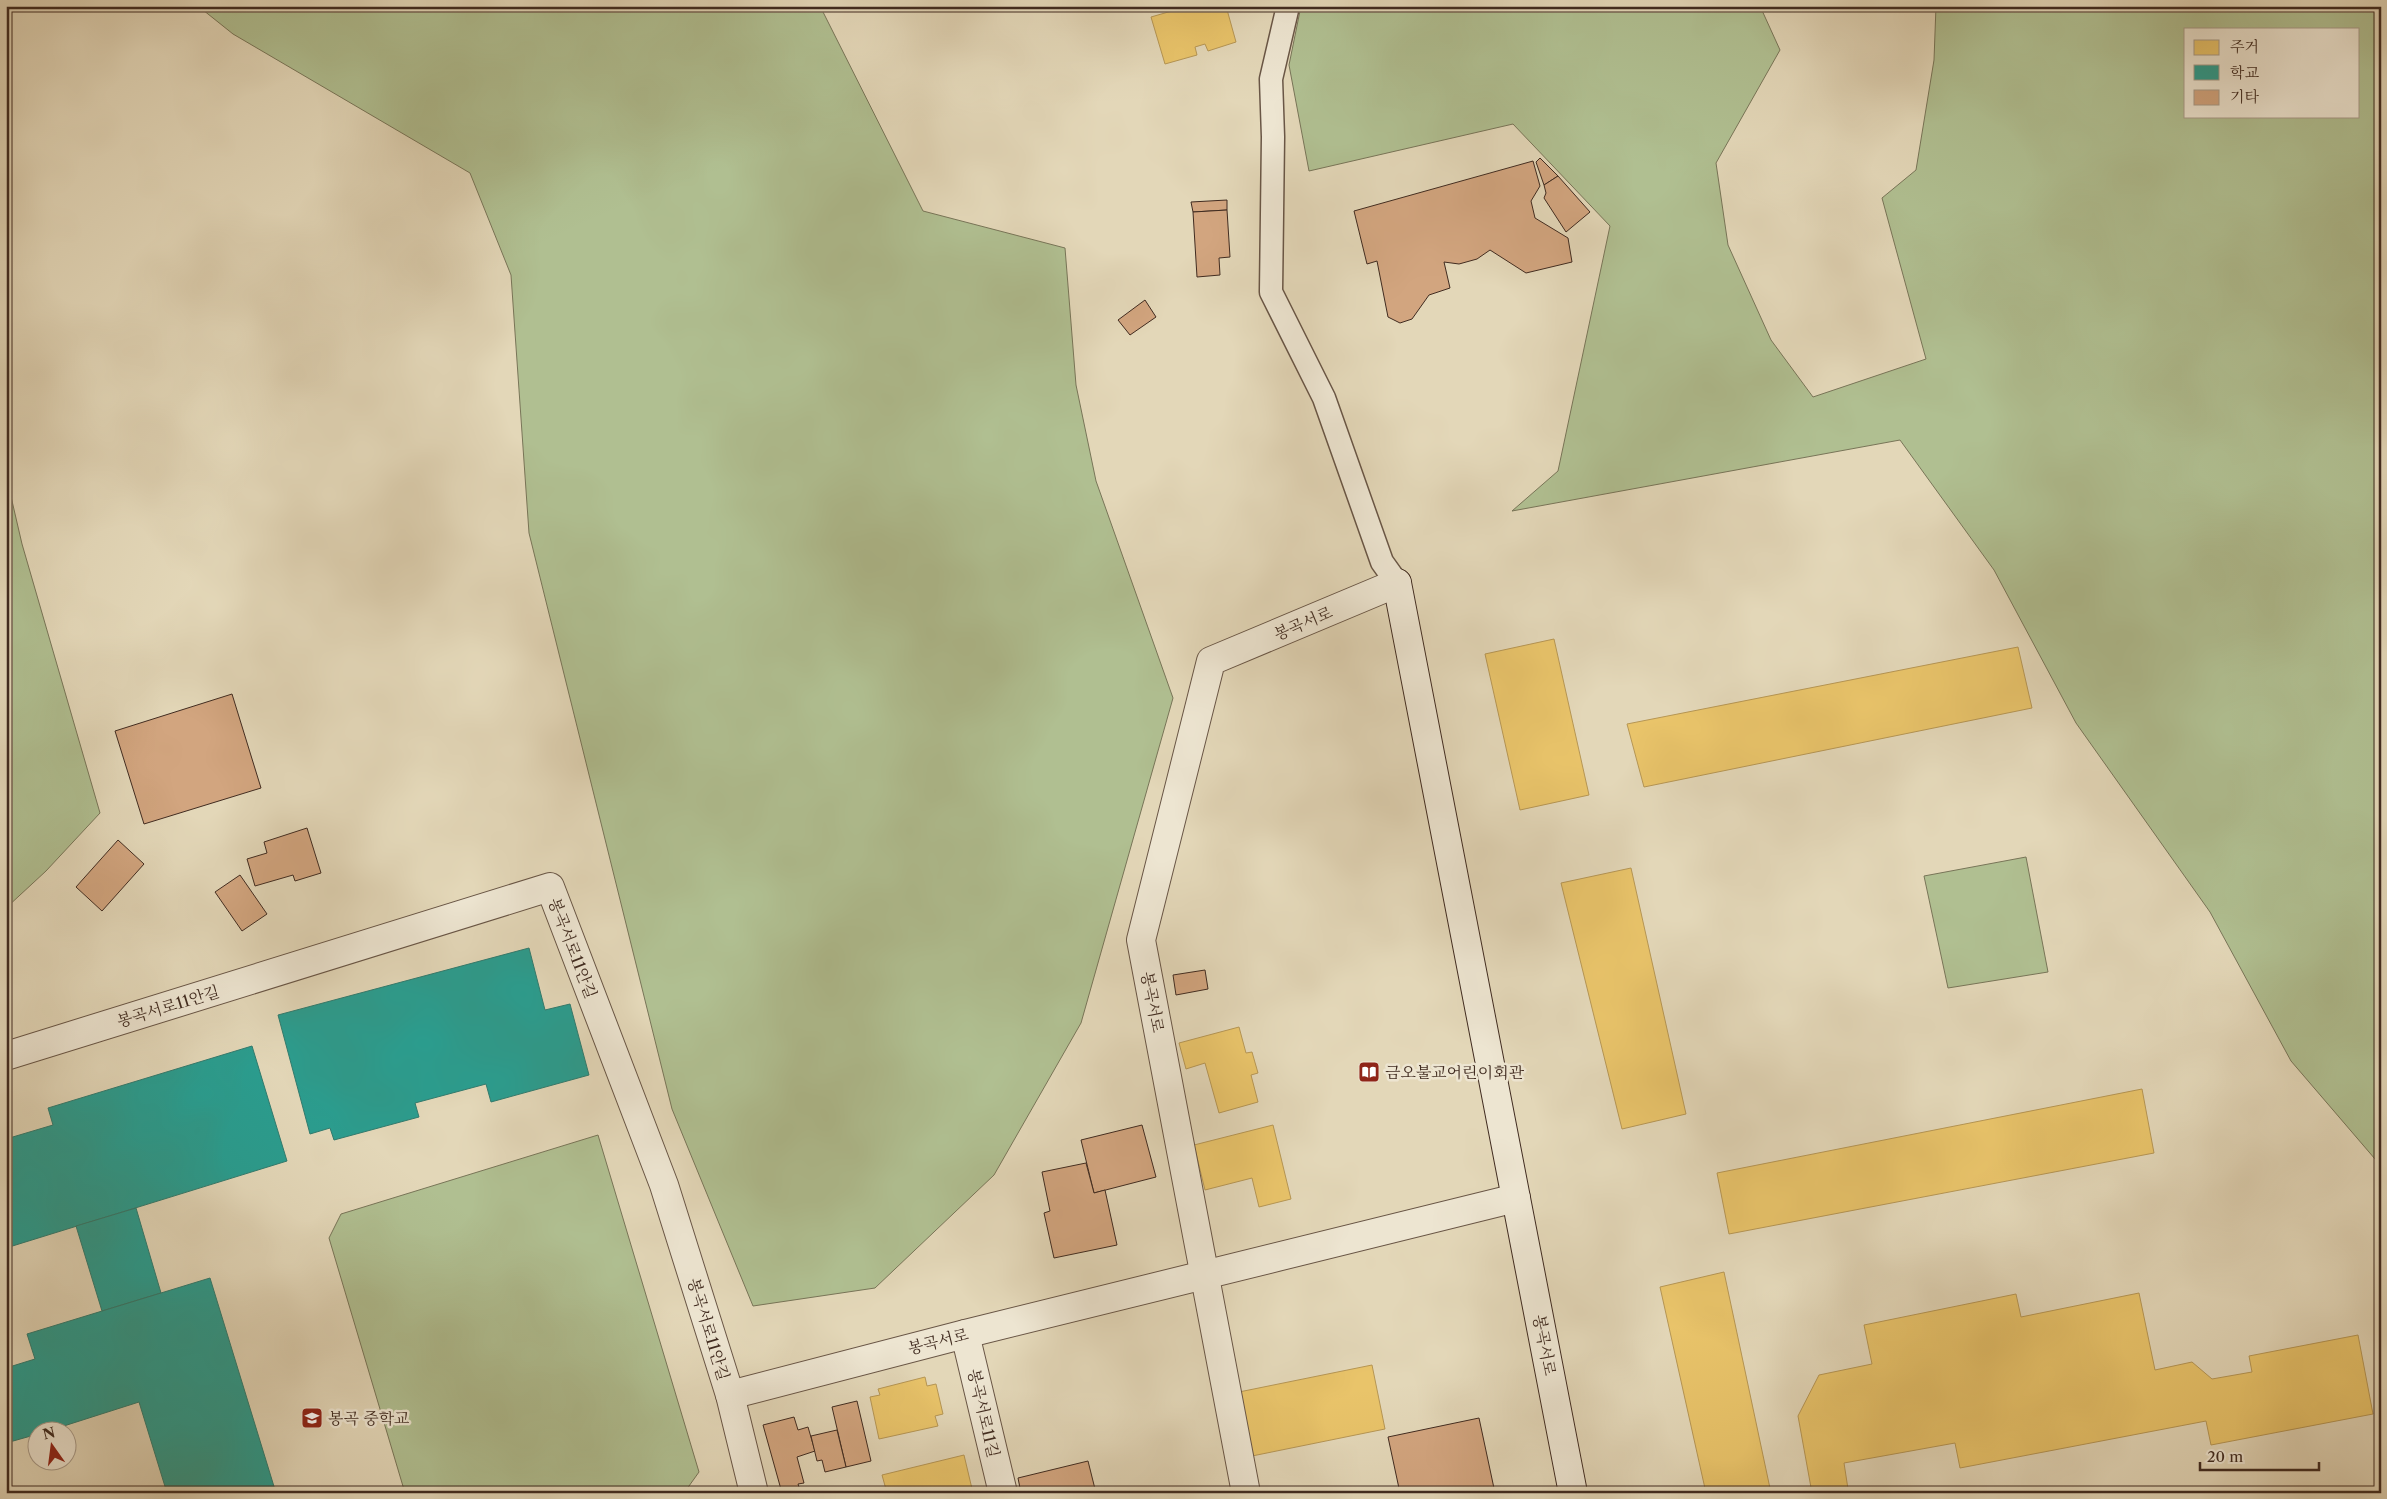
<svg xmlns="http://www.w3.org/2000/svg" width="2387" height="1499" font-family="'Libre Caslon Text','Noto Serif KR',serif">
<rect width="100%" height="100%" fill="#e3d7b8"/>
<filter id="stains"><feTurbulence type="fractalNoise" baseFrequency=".004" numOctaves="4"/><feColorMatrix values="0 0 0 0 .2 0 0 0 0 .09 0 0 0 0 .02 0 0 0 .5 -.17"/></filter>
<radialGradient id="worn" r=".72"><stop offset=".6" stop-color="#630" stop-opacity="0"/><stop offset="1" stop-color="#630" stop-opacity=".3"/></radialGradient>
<!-- green -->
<g fill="#b0bf91" stroke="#787558" fill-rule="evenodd">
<polygon points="198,6 820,6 923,211 1065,248 1076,385 1096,481 1173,698 1081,1023 994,1175 875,1288 753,1306 672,1109 529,533 511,275 470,173 233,34"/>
<path d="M1301 6H1760L1780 50 1716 163 1728 245 1771 340 1813 397 1926 359 1882 198 1916 170 1934 60 1936 6H2381V1166L2291 1061 2210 912 2076 723 1994 570 1900 440 1512 511 1558 471 1610 226 1513 124 1309 171 1289 65ZM2186 29H2358V116H2186Z"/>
<polygon points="6,475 22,544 100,813 46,871 6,908"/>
<polygon points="2026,857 2048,972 1948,988 1924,876"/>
<polygon points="598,1135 699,1472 684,1493 405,1493 329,1238 341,1214"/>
</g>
<!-- homes -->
<g fill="#e9c46a" stroke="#b69654">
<polygon points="1189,6 1226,6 1236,42 1208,51 1205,44 1195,47 1197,55 1165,64 1151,17"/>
<polygon points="1554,639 1589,795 1520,810 1485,654"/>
<polygon points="2018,647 2032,708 1644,787 1627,724"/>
<polygon points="1631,868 1686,1114 1622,1129 1561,883"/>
<polygon points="1239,1027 1246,1053 1252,1052 1258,1073 1251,1075 1258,1102 1219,1113 1205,1063 1186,1069 1179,1043"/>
<polygon points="2142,1089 2154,1153 1729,1234 1717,1173"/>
<polygon points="1273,1125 1291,1199 1259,1207 1252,1178 1205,1190 1194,1145"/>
<polygon points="1724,1272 1771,1493 1706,1493 1660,1287"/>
<polygon points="2139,1293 2155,1370 2192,1362 2212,1379 2252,1372 2249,1356 2358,1335 2373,1414 2211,1445 2206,1421 1960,1468 1955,1443 1844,1463 1848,1489 1827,1493 1812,1493 1798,1416 1819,1375 1872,1364 1864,1325 2016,1294 2021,1317"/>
<polygon points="1372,1365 1385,1429 1252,1456 1239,1392"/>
<polygon points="925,1377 927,1386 936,1384 943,1414 935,1416 938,1426 879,1439 870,1397 880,1395 878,1389"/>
<polygon points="964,1455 973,1493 887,1493 882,1475"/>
</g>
<!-- schools -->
<g fill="#2a9d8f" stroke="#317b6e">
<polygon points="529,948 545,1010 570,1004 589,1075 491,1102 486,1084 415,1103 419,1117 334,1140 330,1128 310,1134 278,1015"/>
<polygon points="252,1046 287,1161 6,1248 6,1139 53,1125 48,1108"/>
<polygon points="136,1208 161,1293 102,1311 76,1226"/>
<polygon points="210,1278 276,1493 167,1493 139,1402 45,1432 38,1432 38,1434 6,1443 6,1368 35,1359 27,1334"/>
</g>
<!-- building -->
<g fill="#d2a57f" stroke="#402b20">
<polygon points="1540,158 1558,176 1544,185 1536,162"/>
<polygon points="1533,161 1540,186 1531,201 1535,218 1568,238 1572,262 1526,273 1490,250 1477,259 1459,264 1444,262 1450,288 1429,295 1412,319 1400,323 1388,317 1377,261 1367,264 1354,211"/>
<polygon points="1558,176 1590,212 1566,232 1544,198 1546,193 1544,185"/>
<polygon points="1227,200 1227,210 1193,212 1191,202"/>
<polygon points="1227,210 1230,257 1219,258 1220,275 1197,277 1193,212"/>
<polygon points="1145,300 1156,317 1130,335 1118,320"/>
<polygon points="232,694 261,788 144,824 115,731"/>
<polygon points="307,828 321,873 295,881 293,875 255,886 247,859 267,853 264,842"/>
<polygon points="118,840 144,864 102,911 76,887"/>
<polygon points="240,875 267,914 242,931 215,892"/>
<polygon points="1205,970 1208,989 1176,995 1173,975"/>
<polygon points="1142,1125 1156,1177 1094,1193 1081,1140"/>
<polygon points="1086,1163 1094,1193 1105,1190 1117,1245 1054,1258 1044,1213 1050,1211 1042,1172"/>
<polygon points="857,1401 871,1461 846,1467 832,1407"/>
<polygon points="794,1417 798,1430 808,1427 815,1451 797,1457 804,1483 798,1484 801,1493 782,1493 763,1425"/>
<polygon points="1479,1418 1495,1493 1400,1493 1388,1437"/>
<polygon points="837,1430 846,1467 825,1472 822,1460 817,1461 811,1436"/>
<polygon points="1088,1461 1096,1493 1021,1493 1018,1478"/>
</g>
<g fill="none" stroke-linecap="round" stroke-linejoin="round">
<!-- lane casing -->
<g stroke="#695646" stroke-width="25">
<polyline id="lane" points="1288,6 1271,79 1273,137 1271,292 1324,398 1382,562 1397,583"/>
</g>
<!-- street casing -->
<g stroke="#695646" stroke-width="30">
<g id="street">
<polyline points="6,1056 550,887 664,1185 730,1395 754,1493"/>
<polyline points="965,1334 1003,1493"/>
<polyline points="730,1395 965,1334 1516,1198"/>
<polyline points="1246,1493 1141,940 1211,661 1397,583"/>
</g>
</g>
<!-- secondary casing -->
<g stroke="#402b20" stroke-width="30">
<polyline id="secondary" points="1397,583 1573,1493"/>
</g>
<!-- lane -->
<use href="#lane" stroke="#ede5d1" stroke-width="22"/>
<!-- street -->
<use href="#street" stroke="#ede5d1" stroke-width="28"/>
<!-- secondary -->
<use href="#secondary" stroke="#ede5d1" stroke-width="28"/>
</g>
<!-- icons -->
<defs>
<g id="library-square" transform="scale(1.125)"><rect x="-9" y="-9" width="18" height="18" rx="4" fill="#8f2418" stroke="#ede5d1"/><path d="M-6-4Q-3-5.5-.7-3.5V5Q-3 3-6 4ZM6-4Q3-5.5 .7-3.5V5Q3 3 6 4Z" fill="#fff"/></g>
<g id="school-square" transform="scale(1.125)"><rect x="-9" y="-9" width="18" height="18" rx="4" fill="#8f2418" stroke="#ede5d1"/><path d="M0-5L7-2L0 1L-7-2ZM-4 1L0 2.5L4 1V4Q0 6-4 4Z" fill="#fff"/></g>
</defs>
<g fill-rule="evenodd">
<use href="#library-square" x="1369" y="1072"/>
<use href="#school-square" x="312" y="1418"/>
</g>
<g text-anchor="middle" stroke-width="5" stroke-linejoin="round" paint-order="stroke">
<!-- street labels -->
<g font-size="16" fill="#402b20" stroke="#ede5d1">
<text transform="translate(1303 623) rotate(-23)" y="6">봉곡서로</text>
<text transform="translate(573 948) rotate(69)" y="6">봉곡서로11안길</text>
<text transform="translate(1153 1002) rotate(79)" y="6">봉곡서로</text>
<text transform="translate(168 1006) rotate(-17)" y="6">봉곡서로11안길</text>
<text transform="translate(709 1329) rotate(73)" y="6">봉곡서로11안길</text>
<text transform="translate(938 1341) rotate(-14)" y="6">봉곡서로</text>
<text transform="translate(1545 1345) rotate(79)" y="6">봉곡서로</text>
<text transform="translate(984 1413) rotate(77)" y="6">봉곡서로11길</text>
</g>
<!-- poi labels -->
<g font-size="16" fill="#402b20" stroke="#ede5d1" text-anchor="start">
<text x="1385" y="1078">금오불교어린이회관</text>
<text x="328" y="1424">봉곡 중학교</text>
</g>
</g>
<!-- margin -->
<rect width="2387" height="1499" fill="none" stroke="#e3d7b8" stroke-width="25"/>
<rect x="8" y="8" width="2372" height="1484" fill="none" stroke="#402b20" stroke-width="2.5"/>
<rect x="12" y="12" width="2362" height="1474" fill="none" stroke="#402b20"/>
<!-- legend -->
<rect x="2184" y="28" width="175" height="90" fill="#ede5d1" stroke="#a89b8a"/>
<rect x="2194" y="40" width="25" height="15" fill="#e9c46a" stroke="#a89b8a"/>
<text x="2230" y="52" font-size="15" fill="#402b20">주거</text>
<rect x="2194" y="65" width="25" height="15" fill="#2a9d8f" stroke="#a89b8a"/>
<text x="2230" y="78" font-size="15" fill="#402b20">학교</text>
<rect x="2194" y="90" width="25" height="15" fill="#d2a57f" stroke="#a89b8a"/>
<text x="2230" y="102" font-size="15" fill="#402b20">기타</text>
<!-- north arrow -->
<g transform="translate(52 1446) rotate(346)"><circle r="24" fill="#ede5d1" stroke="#a89b8a"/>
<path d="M0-4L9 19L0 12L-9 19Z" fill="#8f2418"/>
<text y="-8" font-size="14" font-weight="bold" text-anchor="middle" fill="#402b20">N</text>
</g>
<!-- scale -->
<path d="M2200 1462v8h119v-8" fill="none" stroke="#402b20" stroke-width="2.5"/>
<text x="2207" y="1462" font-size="15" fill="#402b20" stroke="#ede5d1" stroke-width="4" paint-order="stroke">20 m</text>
<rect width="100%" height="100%" filter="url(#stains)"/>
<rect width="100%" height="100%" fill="url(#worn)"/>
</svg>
